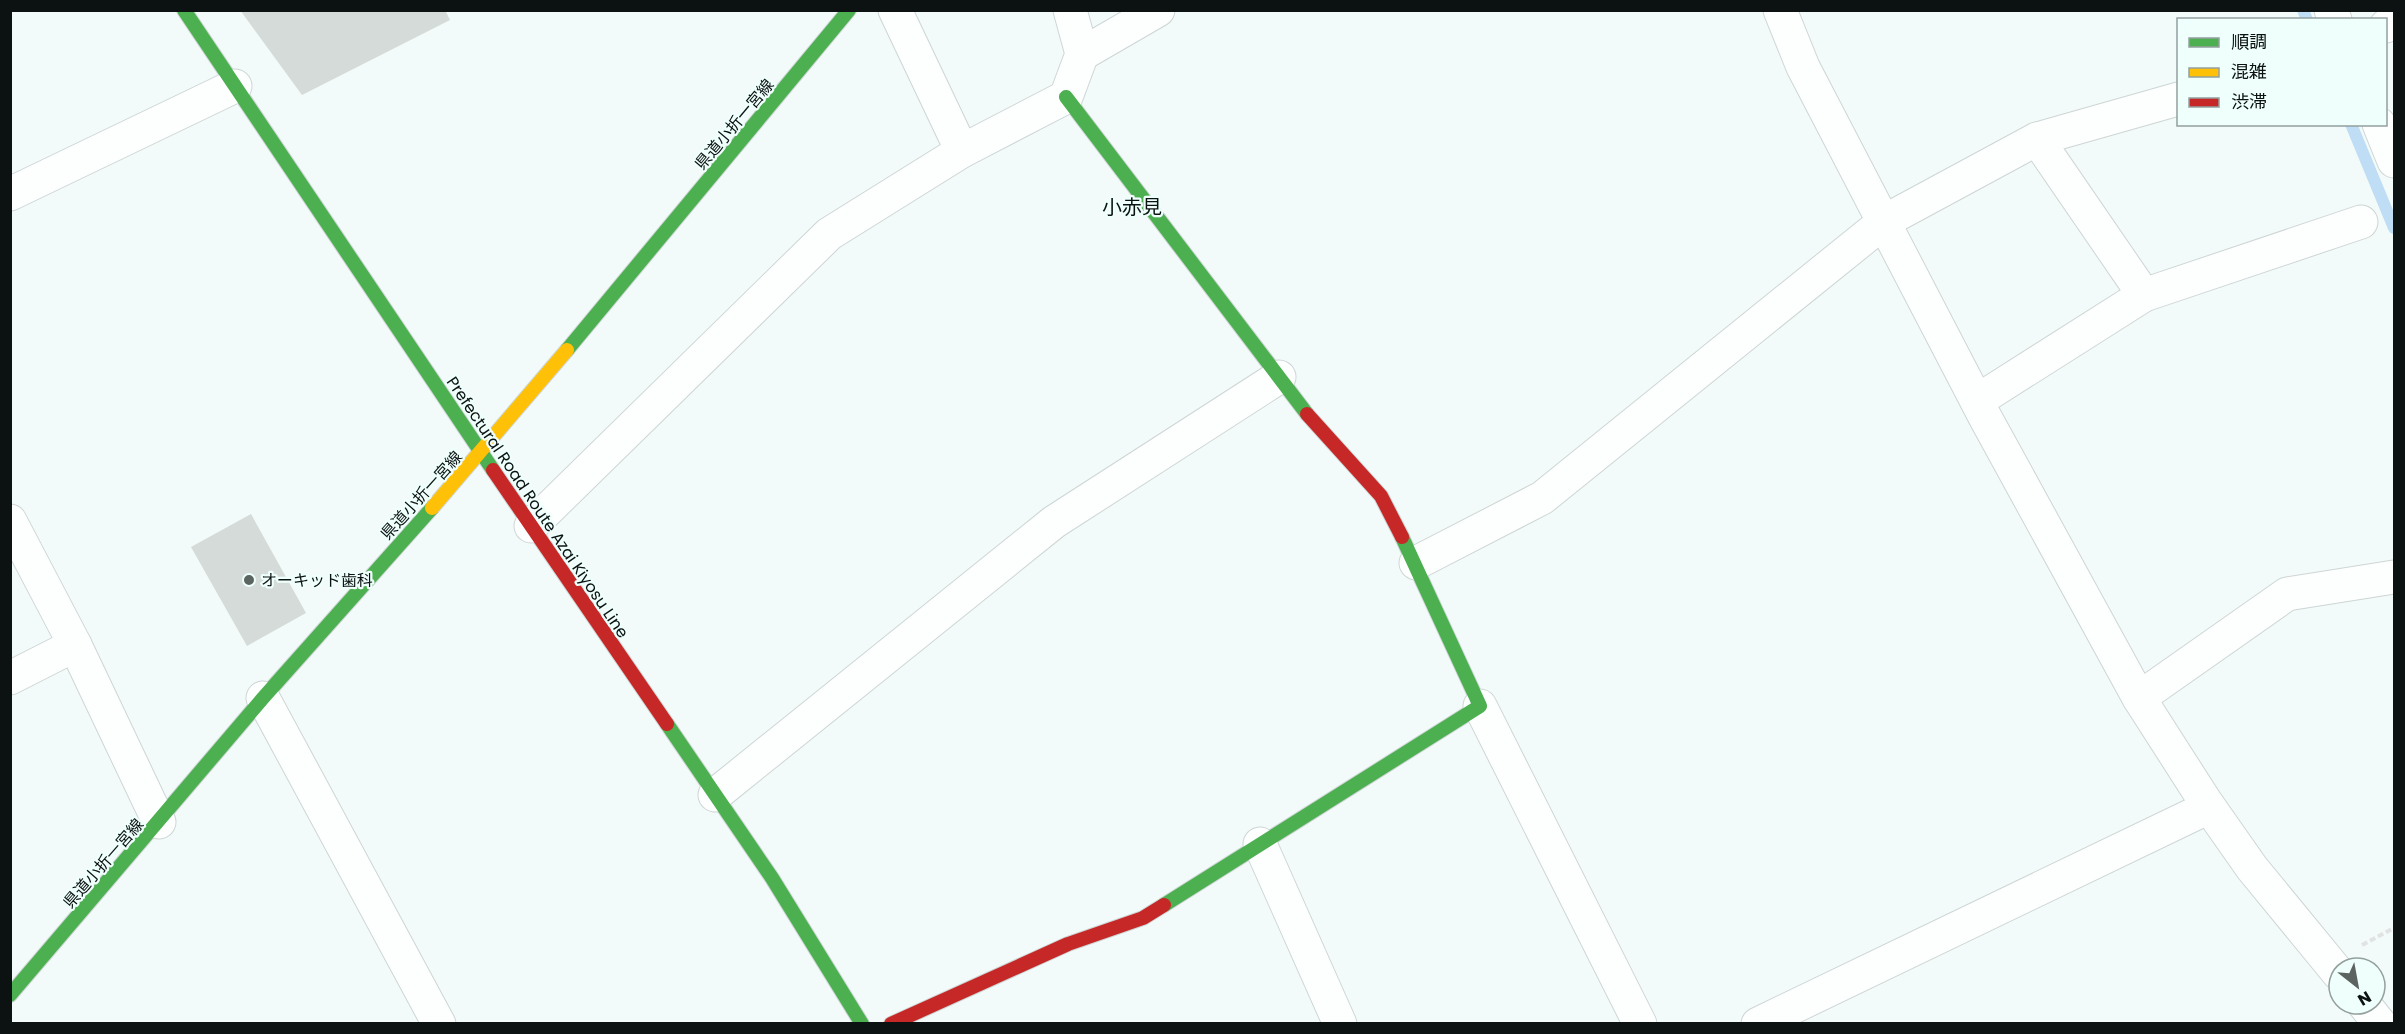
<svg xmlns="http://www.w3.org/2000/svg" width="2405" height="1034" font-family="Poppins,'Noto Sans JP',sans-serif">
<rect width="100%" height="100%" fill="#f2fbf9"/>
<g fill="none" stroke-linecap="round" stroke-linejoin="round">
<!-- stream -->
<g stroke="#bfdef5" stroke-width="12">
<polyline points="2303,10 2307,20"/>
<polyline points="2351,124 2394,228"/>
</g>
</g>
<!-- building -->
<g fill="#d4dbd9">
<polygon points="240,10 445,10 450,20 302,95"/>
<polygon points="251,514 306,613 247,646 191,547"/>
</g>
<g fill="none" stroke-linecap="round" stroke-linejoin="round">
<!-- street casing -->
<g stroke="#ced6d5" stroke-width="35">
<g id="street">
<polyline points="895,10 962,151"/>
<polyline points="1780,10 1803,67 1985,417 2139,698 2205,801 2252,868 2339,974"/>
<polyline points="2331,10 2335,20"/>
<polyline points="2386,26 2394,21"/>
<polyline points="1082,54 1158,10"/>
<polyline points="2379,124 2394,161"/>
<polyline points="2037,139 2144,295"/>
<polyline points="10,194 235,86"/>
<polyline points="1977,401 2144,295 2361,222"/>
<polyline points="10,521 75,645 159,822"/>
<polyline points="531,526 829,234 962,151 1066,97 1082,54 1070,10"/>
<polyline points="1416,563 1542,498 1885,221 2037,139 2178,99"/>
<polyline points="10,678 75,645"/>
<polyline points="263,698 439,1024"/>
<polyline points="2139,698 2287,594 2394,577"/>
<polyline points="1480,706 1640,1024"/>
<polyline points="715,795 1054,522 1279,377"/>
<polyline points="1260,844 1340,1024"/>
<polyline points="2364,1004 2380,1024"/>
<polyline points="1758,1024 2209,807"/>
</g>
</g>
<!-- fast casing -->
<g stroke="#ced6d5" stroke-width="16">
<g id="fast">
<polyline points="184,10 493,470"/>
<polyline points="1066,97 1307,414"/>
<polyline points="567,350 849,10"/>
<polyline points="667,724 772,878 862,1024"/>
<polyline points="1164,905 1480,706 1402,537"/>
<polyline points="10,995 263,698 432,508"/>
</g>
</g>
<!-- slow casing -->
<g stroke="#ced6d5" stroke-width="16">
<polyline id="slow" points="432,508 567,350"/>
</g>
<!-- jam casing -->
<g stroke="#ced6d5" stroke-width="16">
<g id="jam">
<polyline points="1307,414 1381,496 1402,537"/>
<polyline points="493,470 667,724"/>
<polyline points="891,1024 1068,944 1143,918 1164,905"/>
</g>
</g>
<!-- path -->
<polyline stroke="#e1e3e3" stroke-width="4" stroke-dasharray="6 3" stroke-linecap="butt" points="2362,945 2394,928"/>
<!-- street -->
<use href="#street" stroke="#fdfefe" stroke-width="33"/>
<!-- fast -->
<use href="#fast" stroke="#4caf50" stroke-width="14"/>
<!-- slow -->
<use href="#slow" stroke="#ffc107" stroke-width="14"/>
<!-- jam -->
<use href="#jam" stroke="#c62828" stroke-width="14"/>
</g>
<!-- markers -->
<circle fill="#5c6462" stroke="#eefffc" stroke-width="2" cx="249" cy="580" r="6"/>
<g text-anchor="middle" stroke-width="4.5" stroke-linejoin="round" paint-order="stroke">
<!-- street labels -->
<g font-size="16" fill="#0b1211" stroke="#eefffc">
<text transform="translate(734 124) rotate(-50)" y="6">県道小折一宮線</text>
<text transform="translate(421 495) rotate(-48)" y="6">県道小折一宮線</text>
<text transform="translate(538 507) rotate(56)" y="6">Prefectural Road Route Azai Kiyosu Line</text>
<text transform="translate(103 863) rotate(-49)" y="6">県道小折一宮線</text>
</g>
<!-- poi labels -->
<g font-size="16" fill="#0b1211" stroke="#eefffc" text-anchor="start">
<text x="261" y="586">オーキッド歯科</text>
</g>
<!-- quarter labels -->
<g font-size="20" fill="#0b1211" stroke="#eefffc">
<text x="1132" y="214">小赤見</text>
</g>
</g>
<!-- border -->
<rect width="2405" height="1034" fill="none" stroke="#0b1211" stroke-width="24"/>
<!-- legend -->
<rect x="2177" y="18" width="210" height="108" fill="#eefffc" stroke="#93a09e" stroke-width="1.5"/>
<rect x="2189" y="38" width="30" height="9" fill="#4caf50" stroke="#93a09e" stroke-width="1.5"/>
<text x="2231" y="48" font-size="18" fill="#0b1211">順調</text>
<rect x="2189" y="68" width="30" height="9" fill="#ffc107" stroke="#93a09e" stroke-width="1.5"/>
<text x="2231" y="78" font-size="18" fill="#0b1211">混雑</text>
<rect x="2189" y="98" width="30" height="9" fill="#c62828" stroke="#93a09e" stroke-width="1.5"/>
<text x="2231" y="108" font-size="18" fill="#0b1211">渋滞</text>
<!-- north arrow -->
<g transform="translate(2357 986) rotate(149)"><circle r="28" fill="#eefffc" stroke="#93a09e" stroke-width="1.5"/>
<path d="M0-4.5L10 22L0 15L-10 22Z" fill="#5c6462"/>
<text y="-9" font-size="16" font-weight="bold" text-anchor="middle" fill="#0b1211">N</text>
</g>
</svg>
